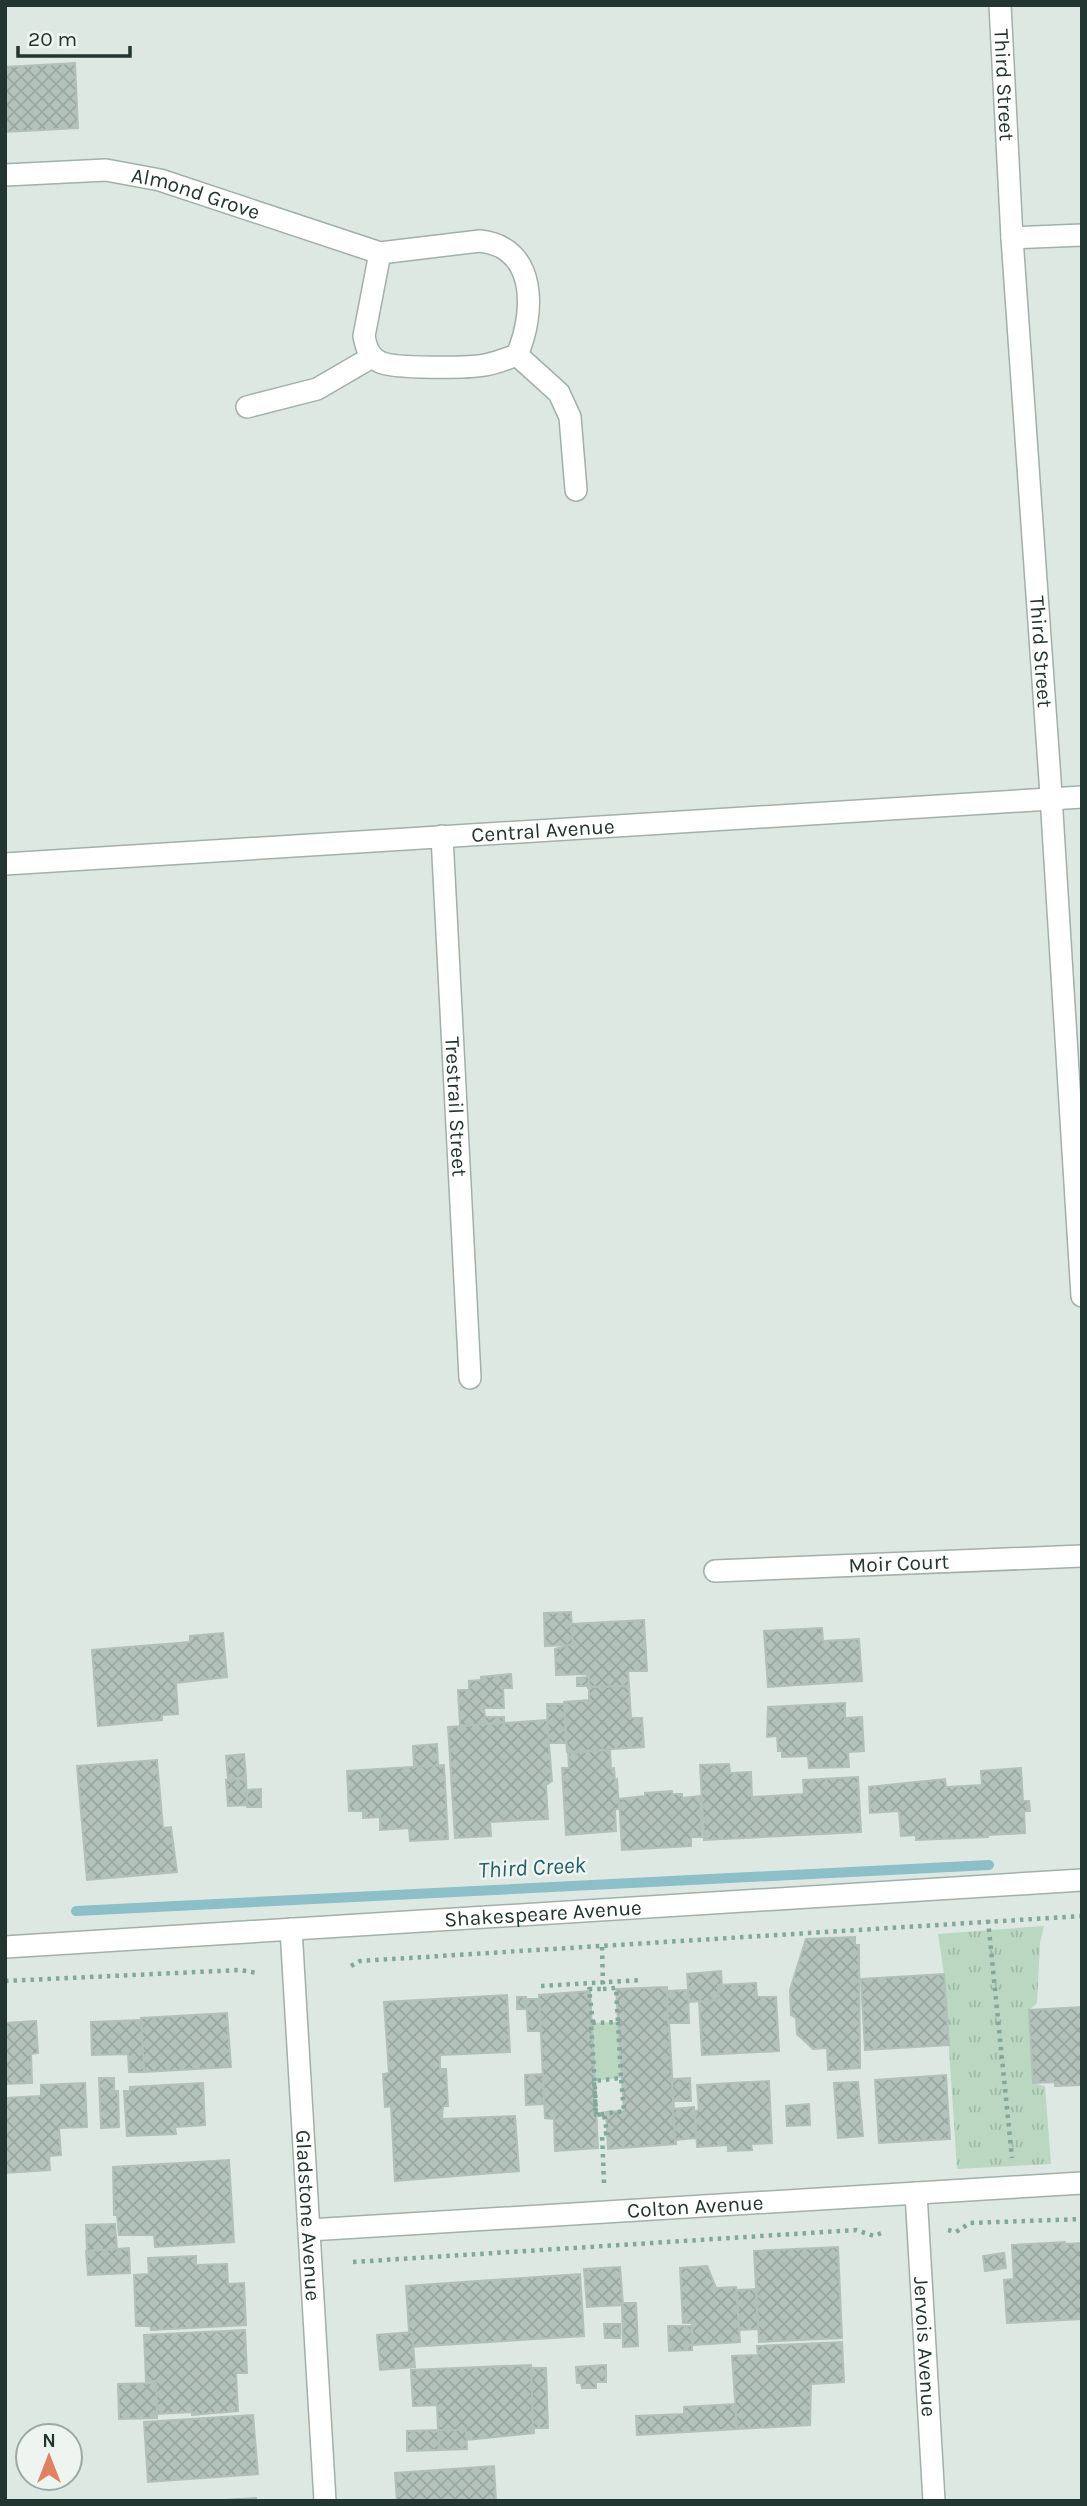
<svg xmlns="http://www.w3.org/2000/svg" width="1087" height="2506" font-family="Karla,sans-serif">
<defs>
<pattern id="park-tufts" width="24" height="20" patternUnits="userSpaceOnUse" patternTransform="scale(1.75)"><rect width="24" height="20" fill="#b9d7c1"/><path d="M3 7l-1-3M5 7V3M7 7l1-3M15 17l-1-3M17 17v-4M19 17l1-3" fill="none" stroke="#9fb9a6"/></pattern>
<pattern id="building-cross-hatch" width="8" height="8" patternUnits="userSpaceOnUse" patternTransform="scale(1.75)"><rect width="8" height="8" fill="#b4c2bc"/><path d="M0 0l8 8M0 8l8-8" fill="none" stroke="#9aa7a2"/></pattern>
</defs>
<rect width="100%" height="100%" fill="#dee8e3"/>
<!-- grass -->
<polygon fill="#b9d7c1" points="618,2022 621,2078 594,2081 591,2023"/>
<!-- park -->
<polygon fill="url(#park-tufts)" points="1044,1926 1040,1943 1037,2003 1029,2010 1033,2083 1045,2086 1051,2164 957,2169 944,1974 938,1934"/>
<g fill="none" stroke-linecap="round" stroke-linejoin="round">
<!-- stream -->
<polyline stroke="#8cbfc7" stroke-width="10" points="76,1911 989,1865"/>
</g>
<!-- building -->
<g fill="url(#building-cross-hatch)" stroke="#b2c0ba" stroke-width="2">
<polygon points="75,63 78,128 5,132 5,67"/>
<polygon points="571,1612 573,1645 545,1646 544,1613"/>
<polygon points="644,1620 647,1671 628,1671 629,1686 588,1688 587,1674 556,1675 555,1649 573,1644 571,1624"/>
<polygon points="822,1628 823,1641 859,1639 862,1681 768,1687 764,1631"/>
<polygon points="223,1633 227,1677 176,1683 178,1714 162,1715 162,1720 98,1726 92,1650 190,1642 190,1636"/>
<polygon points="511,1674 512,1688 503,1688 504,1708 484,1708 485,1717 504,1717 504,1722 460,1726 458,1690 469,1690 469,1681 481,1680 481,1677"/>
<polygon points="589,1677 589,1686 577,1686 577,1678"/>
<polygon points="629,1686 631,1718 642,1718 644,1747 567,1752 564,1702 589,1700 589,1687"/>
<polygon points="845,1703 845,1718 862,1717 864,1751 848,1752 849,1767 809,1768 808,1756 782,1757 782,1751 778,1751 777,1736 767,1737 768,1707"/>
<polygon points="547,1704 564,1704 566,1743 548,1743"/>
<polygon points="547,1720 552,1781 546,1785 548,1819 490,1822 491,1836 455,1838 448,1727"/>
<polygon points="437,1744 438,1766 414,1767 413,1746"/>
<polygon points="610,1750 611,1769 614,1768 615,1780 617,1779 619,1809 615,1809 616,1831 566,1835 562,1768 569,1768 568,1753"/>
<polygon points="244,1754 246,1777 228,1779 226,1756"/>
<polygon points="157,1760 163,1828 171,1827 177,1872 87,1880 77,1766"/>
<polygon points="729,1764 730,1773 751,1772 752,1797 804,1794 803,1780 858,1777 861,1832 704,1840 700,1765"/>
<polygon points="444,1765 448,1839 410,1841 409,1828 380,1830 380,1817 363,1818 363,1811 349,1811 347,1771"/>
<polygon points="1021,1768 1023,1801 1029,1801 1030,1811 1024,1811 1025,1833 988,1835 988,1837 916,1840 916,1835 901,1836 899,1811 870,1813 869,1787 945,1779 946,1787 982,1785 981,1771"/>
<polygon points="246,1779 247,1805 228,1806 226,1780"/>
<polygon points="261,1789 261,1807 247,1807 247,1790"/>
<polygon points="672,1791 672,1794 682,1794 682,1798 700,1796 702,1837 691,1837 691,1846 622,1850 619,1799 645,1796 645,1793"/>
<polygon points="855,1937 855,1945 859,1945 860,2068 828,2070 827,2048 813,2049 797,2034 796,2018 791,2015 790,1990 806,1939"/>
<polygon points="721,1971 722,1985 718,1985 719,2000 689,2002 687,1974"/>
<polygon points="944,1974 949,2045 865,2050 861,1979"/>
<polygon points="756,1983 757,1997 776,1997 779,2051 702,2055 699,2002 719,2000 718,1985"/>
<polygon points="667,1987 676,2144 608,2149 606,2112 624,2111 616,1989"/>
<polygon points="688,1990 689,2023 668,2023 667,1991"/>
<polygon points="590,1991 598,2148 555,2151 554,2119 545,2118 539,1995"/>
<polygon points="507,1995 510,2052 440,2055 440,2069 446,2069 448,2106 443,2106 442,2119 515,2116 519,2171 395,2181 391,2106 385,2107 383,2074 389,2073 384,2002"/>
<polygon points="517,1997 526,1997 527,2009 517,2009"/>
<polygon points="526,1999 539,1999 541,2031 528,2031"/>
<polygon points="1082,2007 1082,2085 1055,2086 1055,2082 1033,2083 1029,2010"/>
<polygon points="227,2013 231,2067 144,2072 141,2018"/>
<polygon points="141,2020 144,2072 129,2072 128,2054 92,2055 91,2022"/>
<polygon points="36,2021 38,2053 31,2054 32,2083 5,2084 5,2023"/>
<polygon points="543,2074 544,2104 526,2105 525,2075"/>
<polygon points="946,2075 950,2139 879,2143 875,2080"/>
<polygon points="99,2078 114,2078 114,2091 118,2091 119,2127 101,2128"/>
<polygon points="690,2078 691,2101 673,2101 672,2079"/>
<polygon points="769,2081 772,2143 751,2144 752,2150 728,2151 728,2145 697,2147 695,2111 699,2110 697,2085"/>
<polygon points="858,2082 863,2136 838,2138 834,2083"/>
<polygon points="85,2083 87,2127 59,2128 61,2155 49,2156 50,2170 5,2173 6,2098 41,2096 41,2085"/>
<polygon points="203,2083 205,2125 175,2127 176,2134 127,2136 124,2091 130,2091 130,2087"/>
<polygon points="809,2104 810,2125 787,2126 786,2106"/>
<polygon points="694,2107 696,2138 675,2140 673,2109"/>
<polygon points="229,2160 234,2242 155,2247 154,2235 119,2235 117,2215 114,2215 113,2167"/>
<polygon points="115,2224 117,2249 87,2251 86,2225"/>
<polygon points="1065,2242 1065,2244 1082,2243 1082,2319 1007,2323 1004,2280 1014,2279 1012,2245"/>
<polygon points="838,2247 842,2338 759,2342 754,2251"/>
<polygon points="129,2248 130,2273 88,2275 86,2251"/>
<polygon points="1004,2253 1006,2268 985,2271 983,2256"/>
<polygon points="196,2256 196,2265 227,2264 228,2284 244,2283 246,2325 151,2330 150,2326 136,2326 134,2275 149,2274 148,2258"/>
<polygon points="707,2266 716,2288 736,2287 740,2342 693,2345 692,2323 683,2323 680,2268"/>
<polygon points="620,2267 623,2305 587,2307 584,2269"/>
<polygon points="580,2274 584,2336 410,2347 406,2286"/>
<polygon points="756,2289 758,2329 739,2330 737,2290"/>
<polygon points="622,2303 636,2303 638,2346 623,2347"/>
<polygon points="604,2324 620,2324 620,2338 605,2338"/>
<polygon points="668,2326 691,2326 692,2350 669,2351"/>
<polygon points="245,2330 247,2373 236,2373 238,2411 192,2415 192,2412 157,2414 155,2381 146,2381 144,2335"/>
<polygon points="412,2332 415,2367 380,2370 377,2335"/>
<polygon points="842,2342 844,2382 811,2384 810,2425 737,2429 732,2356 758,2355 757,2346"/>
<polygon points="531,2365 534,2433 467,2440 466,2430 438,2430 437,2405 413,2406 411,2370"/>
<polygon points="606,2365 606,2382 596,2382 596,2388 582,2388 581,2383 577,2383 576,2367"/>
<polygon points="531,2368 546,2368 548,2428 533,2428"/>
<polygon points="156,2383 157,2418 119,2419 118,2384"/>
<polygon points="735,2404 737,2429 637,2435 636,2416 684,2414 684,2407"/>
<polygon points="253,2415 258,2474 148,2482 144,2422"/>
<polygon points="438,2430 466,2430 467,2449 439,2450"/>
<polygon points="438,2430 439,2450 407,2451 407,2431"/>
<polygon points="494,2466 496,2501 397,2501 395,2473"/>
<polygon points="256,2498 256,2501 207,2501"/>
</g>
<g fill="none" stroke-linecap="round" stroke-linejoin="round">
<!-- minor casing -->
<g stroke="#a2afaa" stroke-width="24">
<g id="minor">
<path id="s1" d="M1000 5 1012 238 1050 780 1082 1296"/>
<path id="s2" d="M5 175 106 170 160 180 380 253 480 241C538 247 535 314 517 355 506 359 496 363 485 365 469 368 393 369 380 362 369 357 366 347 364 336L380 253"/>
<polyline points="1012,238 1082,235"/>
<polyline points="517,355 559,393 570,417 576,490"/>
<polyline points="247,407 317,389 372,357"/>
<path id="s3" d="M442 836 470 1378"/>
<path id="s4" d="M5 864 1082 797"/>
<path id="s5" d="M715 1571 1082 1556"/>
<path id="s6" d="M291 1929 325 2501"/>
<path id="s7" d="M5 1947 1082 1880"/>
<path id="s8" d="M916 2193 934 2501"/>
<path id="s9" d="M309 2230 1082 2183"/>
</g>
</g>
<!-- path -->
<g stroke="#82a89b" stroke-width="4.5" stroke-dasharray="3.5 5" stroke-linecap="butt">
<polyline points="988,1920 1012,2158"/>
<polyline points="602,1947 603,1984"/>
<polyline points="351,1966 360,1961 1082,1916"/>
<polyline points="5,1981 240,1970 258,1973"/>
<polyline points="541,1986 642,1980"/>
<polyline points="603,1989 616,1988 618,2022 615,2022"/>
<polyline points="593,2023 589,1989 603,1989 603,1987"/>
<path d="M604 2183 602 2134 607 2133 604 2114 596 2115 594 2081 621 2078 624 2111 596 2115C595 2084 593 2054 591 2023L618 2022 621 2080"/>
<polyline points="948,2230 956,2232 970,2223 1082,2219"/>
<polyline points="353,2262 856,2230 874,2236 884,2232"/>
</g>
<!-- minor -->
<use href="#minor" stroke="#fff" stroke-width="21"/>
</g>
<g text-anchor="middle" stroke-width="5" stroke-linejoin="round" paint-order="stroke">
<!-- street labels -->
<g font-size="21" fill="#223530" stroke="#eef5f1">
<text dy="7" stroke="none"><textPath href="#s1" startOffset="80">Third Street</textPath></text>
<text dy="7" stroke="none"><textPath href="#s2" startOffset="194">Almond Grove</textPath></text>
<text dy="7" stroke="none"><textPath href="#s1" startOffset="648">Third Street</textPath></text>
<text dy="7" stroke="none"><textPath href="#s4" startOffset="539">Central Avenue</textPath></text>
<text dy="7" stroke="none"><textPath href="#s3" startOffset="271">Trestrail Street</textPath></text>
<text dy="7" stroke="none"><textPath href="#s5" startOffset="184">Moir Court</textPath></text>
<text dy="7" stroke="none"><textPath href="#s7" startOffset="539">Shakespeare Avenue</textPath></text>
<text dy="7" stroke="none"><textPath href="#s9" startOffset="387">Colton Avenue</textPath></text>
<text dy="7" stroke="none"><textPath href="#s6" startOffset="287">Gladstone Avenue</textPath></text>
<text dy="7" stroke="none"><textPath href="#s8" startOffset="154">Jervois Avenue</textPath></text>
</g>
<!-- water labels -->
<g font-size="23" font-style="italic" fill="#245e69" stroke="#eef5f1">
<text transform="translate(532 1867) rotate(-3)" y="8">Third Creek</text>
</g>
</g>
<!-- border -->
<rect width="1087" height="2506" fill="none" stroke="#223530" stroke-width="14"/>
<!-- north arrow -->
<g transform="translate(49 2457)"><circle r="33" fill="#eef5f1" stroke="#9ca8a4" stroke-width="2"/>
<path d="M0-5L12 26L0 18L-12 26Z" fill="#e08164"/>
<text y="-10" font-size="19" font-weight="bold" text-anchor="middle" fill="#223530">N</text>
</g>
<!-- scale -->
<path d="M18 46v10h112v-10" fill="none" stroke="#223530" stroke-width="3.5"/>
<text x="28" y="46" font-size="21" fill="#223530" stroke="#eef5f1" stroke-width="5" paint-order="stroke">20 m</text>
</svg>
